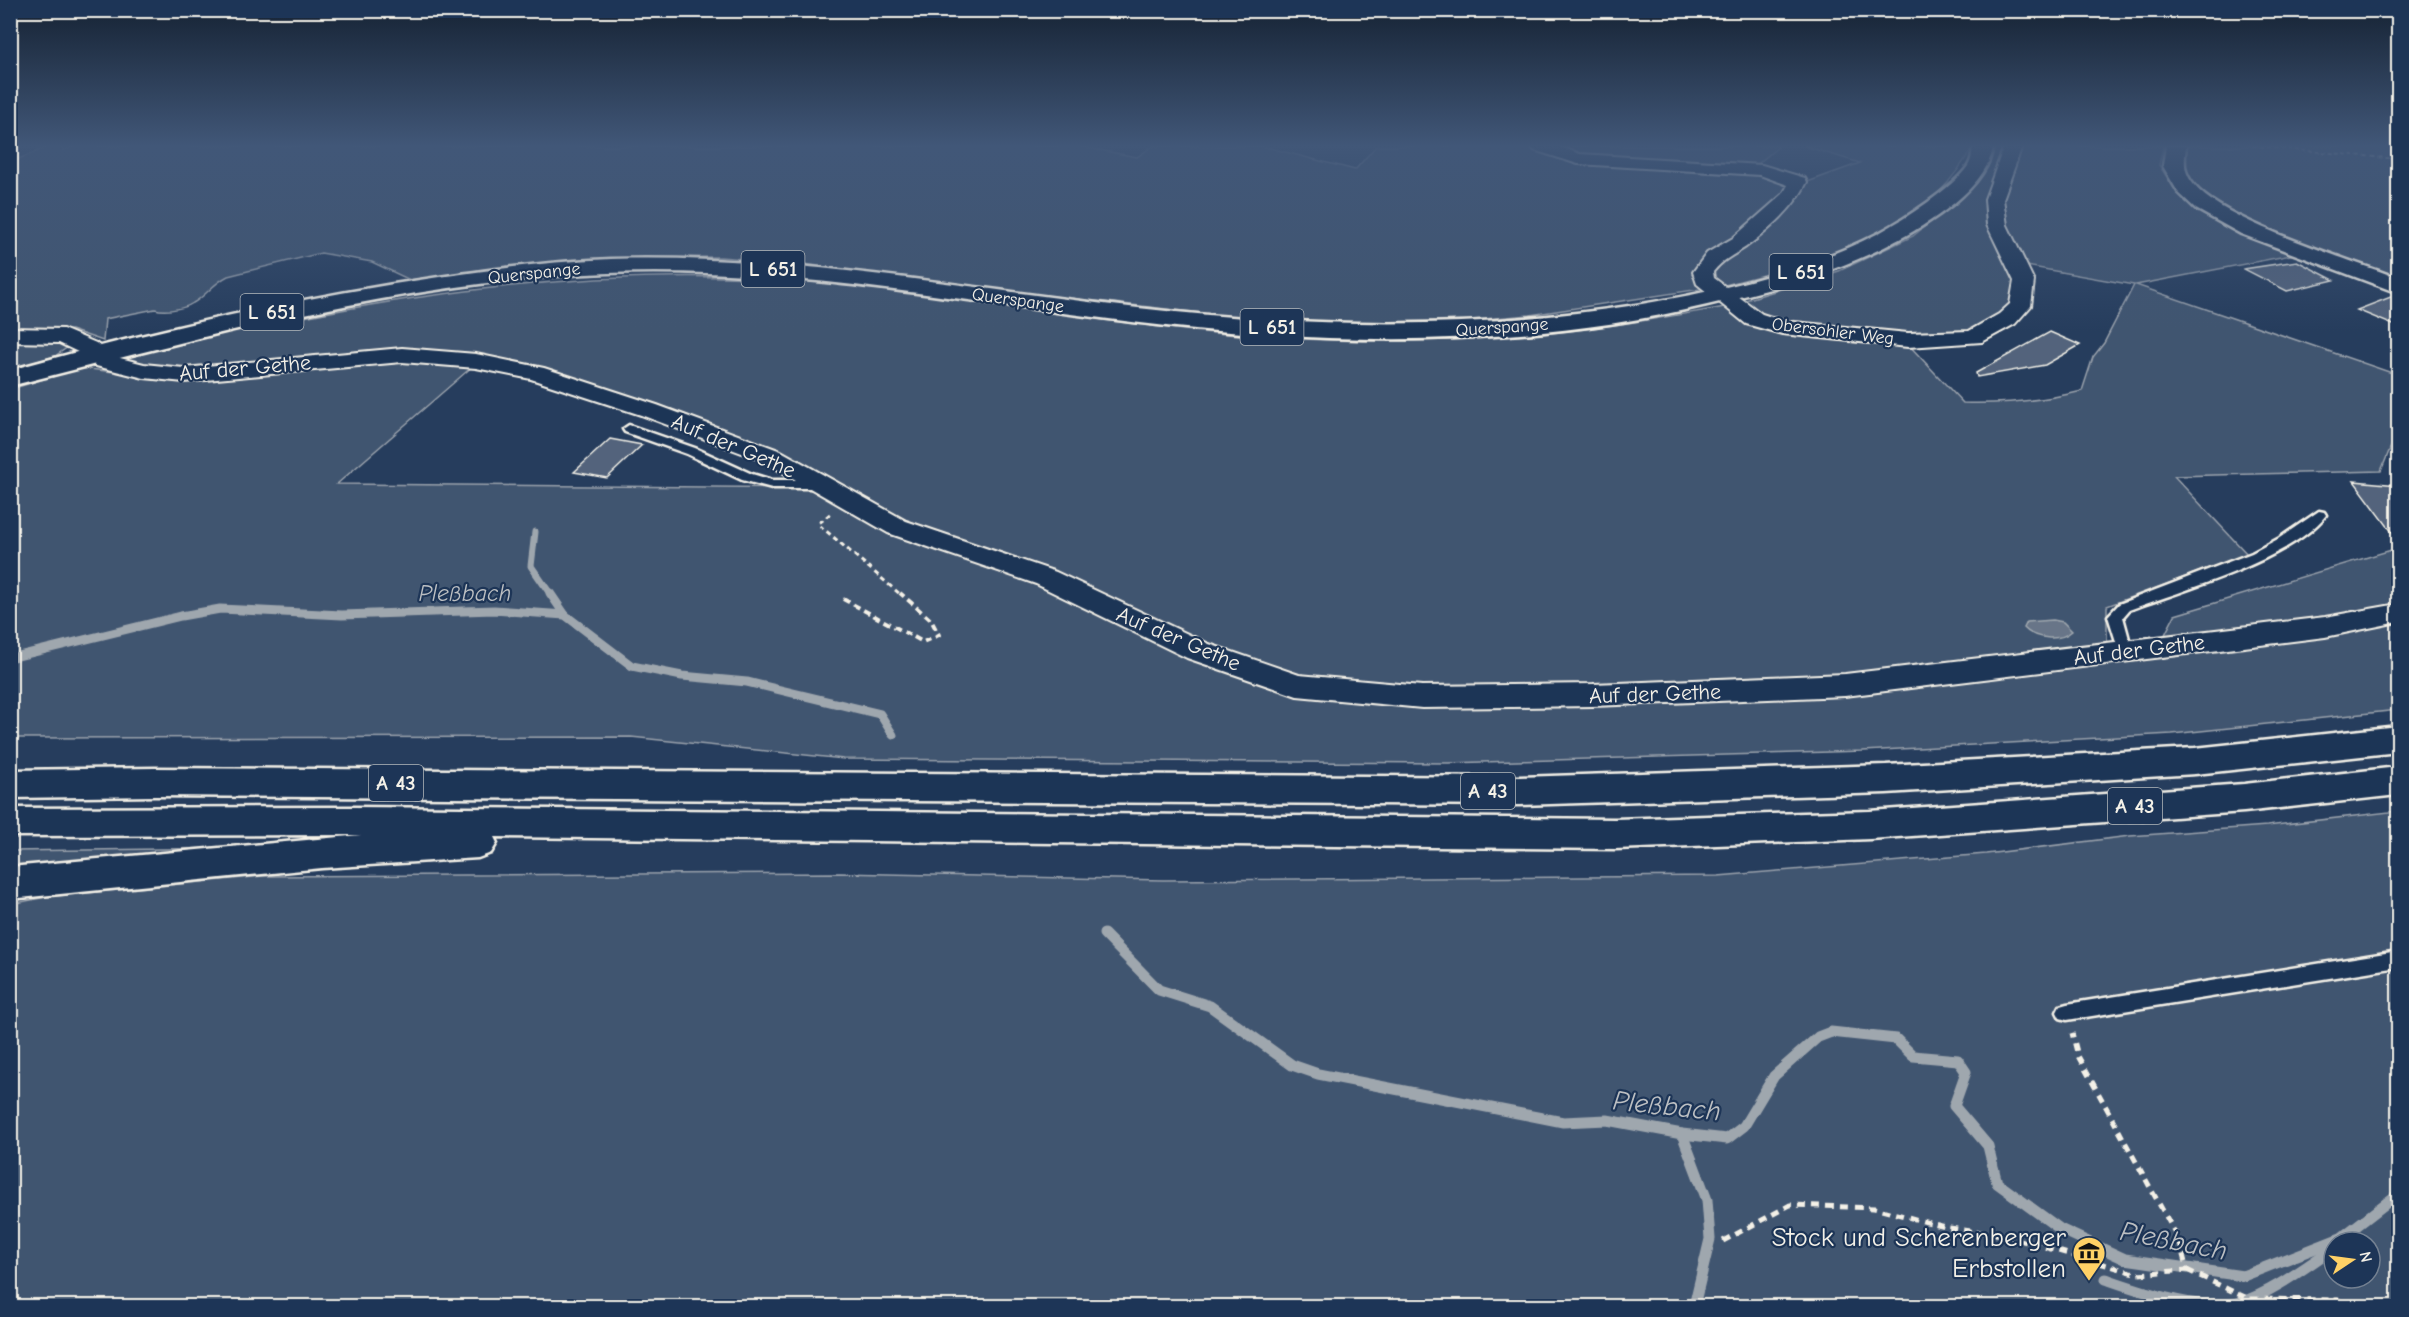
<svg xmlns="http://www.w3.org/2000/svg" width="2409" height="1317" font-family="'Comic Neue',sans-serif">
<rect width="100%" height="100%" fill="#263d5d"/>
<filter id="ink" filterUnits="userSpaceOnUse"><feTurbulence type="fractalNoise" baseFrequency=".0167" numOctaves="2"/><feDisplacementMap in="SourceGraphic" scale="12" xChannelSelector="R" yChannelSelector="G"/><feConvolveMatrix kernelMatrix="1 2 1 2 8 2 1 2 1" color-interpolation-filters="sRGB"/></filter>
<g filter="url(#ink)">
<!-- green -->
<g fill="#40546f" stroke="#9aa2ac" stroke-width="1.5" fill-rule="evenodd">
<path d="M50 146H62L63 150 77 146H1078L1137 157 1153 146H1262L1355 170 1376 146H1779L1753 168 1795 182 1736 241 1708 256 1693 271 1707 288 1530 315 1472 320 1337 323 1228 316 983 288 804 264 721 257 614 258 534 265 410 280 372 262 321 253 228 276C212 284 206 296 193 303 184 309 165 312 155 309L105 319 103 341 71 330 11 331V162Z"/>
<path d="M1804 146H1973C1955 179 1924 212 1891 230 1841 258 1775 271 1721 286L1710 278 1719 258 1802 184 1860 163Z"/>
<polygon points="1995,146 2008,146 1989,199 2018,280 2015,304 1970,335 1905,336 1756,317 1736,303 1839,271 1913,236 1955,202 1986,168"/>
<path d="M2017 146H2163L2159 165 2173 187 2194 206 2301 253 2136 285 2398 375V429L2381 471 2174 476 2247 554 2107 606V648L1840 680 1419 688 1300 678 1201 648 901 524 775 453 541 371 407 353 191 371 150 368 119 357C329 307 540 268 757 278 907 285 1054 317 1203 332 1329 344 1460 345 1586 329 1635 323 1683 314 1731 306L1748 320 1907 343 1963 403C2004 404 2043 401 2082 391L2093 357 2104 343 2134 285 2021 265 2015 255 1999 199Z"/>
<polygon points="2187,146 2398,146 2398,281 2257,228 2213,204 2194,189 2183,168"/>
<polygon points="11,338 58,339 68,347 55,356 11,369"/>
<polygon points="399,361 473,366 337,484 816,488 1299,692 1595,698 2156,652 2175,615 2398,548 2398,710 2172,734 1863,751 1448,763 844,759 631,737 11,738 11,389 81,368 139,375"/>
<path d="M2398 811V1306H11V904L46 897 263 876 840 873 1163 880 1718 876 1986 854 2130 836 2267 826ZM2334 1242H2370V1278H2334Z"/>
<polygon points="238,848 11,876 11,851"/>
</g>
<!-- water -->
<path fill="#677588" stroke="#9fa7ae" stroke-width="1.5" d="M2053 620 2063 622 2072 631C2060 642 2034 639 2024 628L2027 622Z"/>
<g fill="none" stroke-linecap="round" stroke-linejoin="round">
<!-- stream-far2 -->
<polyline stroke="#9fa7ae" stroke-width="7" points="535,532 531,566 551,595"/>
<!-- stream-far1 -->
<g stroke="#9fa7ae" stroke-width="9">
<polyline points="550,593 565,615"/>
<polyline points="10,658 181,616 220,609 342,615 494,610 565,615 632,666 682,676 747,682 880,714 893,735"/>
</g>
<!-- stream -->
<g stroke="#9fa7ae" stroke-width="11">
<polyline points="1104,934 1159,990 1210,1006 1292,1065 1318,1074 1563,1122 1607,1120 1682,1134 1727,1139 1744,1126 1774,1076 1818,1037 1831,1032 1896,1039 1913,1056 1958,1060 1966,1072 1954,1106 1988,1146 1997,1183 2060,1229 2125,1259 2243,1276 2341,1238 2398,1194"/>
<polyline points="1682,1134 1707,1200 1710,1239 1694,1306"/>
<path d="M2106 1279C2141 1291 2205 1314 2242 1302 2275 1291 2305 1267 2334 1248"/>
</g>
</g>
<!-- building -->
<g fill="#52647b" stroke="#f4f1e8" stroke-width="1.5">
<polygon points="2297,261 2334,280 2287,291 2244,269"/>
<polygon points="2396,295 2398,295 2398,327 2357,310"/>
<polygon points="2050,332 2080,345 2045,365 1977,377 1976,373"/>
<polygon points="610,439 642,445 607,478 574,472"/>
<polygon points="2354,481 2398,485 2398,540"/>
</g>
<g fill="none" stroke-linecap="round" stroke-linejoin="round">
<!-- service casing -->
<g stroke="#f4f1e8" stroke-width="5">
<g id="service">
<polygon points="629,425 695,448 752,474 772,480 820,480 826,484 820,488 772,488 742,480 687,454 625,432 623,429"/>
<path d="M2319 511 2324 512 2326 515C2291 560 2183 590 2129 610L2123 617 2132 650 2130 654H2120L2108 616 2119 604 2252 553 2278 539Z"/>
<polygon points="2398,951 2398,967 2067,1020 2060,1018 2057,1012 2060,1006 2067,1004"/>
</g>
</g>
<!-- minor casing -->
<g stroke="#f4f1e8" stroke-width="4">
<g id="minor">
<path d="M1531 146H1558L1580 154 1762 165 1805 178 1807 182C1796 206 1768 231 1746 247 1734 255 1723 259 1713 272L1714 278 1762 314 1784 321 1908 333 1969 331 1999 314 2010 304 2014 281 1987 225 1985 199 2004 146H2022L2003 199 2007 225 2034 281 2031 306 2015 324 1982 342 1908 347 1782 334 1746 324 1697 284 1693 272 1707 253 1733 238 1783 194 1788 185 1760 175 1578 164 1534 150Z"/>
<polygon points="10,328 63,329 96,343 112,356 144,364 184,368 402,348 476,354 544,368 657,405 781,451 906,521 1056,572 1209,644 1299,675 1422,686 1593,684 1845,674 2325,617 2398,604 2398,622 2325,637 1845,696 1593,706 1422,708 1297,696 1187,658 1036,584 888,533 763,461 641,415 531,379 476,368 402,362 184,382 144,378 96,366 80,353 59,343 10,342"/>
</g>
</g>
<!-- tertiary casing -->
<g stroke="#f4f1e8" stroke-width="5">
<path id="tertiary" d="M2166 146H2186C2184 162 2183 172 2194 185 2222 221 2351 260 2398 278V293L2241 234 2196 209 2178 192 2163 166Z"/>
</g>
<!-- primary casing -->
<g stroke="#f4f1e8" stroke-width="5">
<path id="primary" d="M1973 146H1993C1988 188 1927 225 1892 243 1835 273 1770 290 1707 305 1519 350 1322 345 1132 322 958 301 784 266 608 273 404 281 207 336 10 386V370C152 331 294 298 439 277 496 269 553 261 611 259 788 254 963 288 1138 308 1304 327 1470 331 1636 305 1716 292 1806 271 1879 233 1903 220 1953 188 1968 166 1972 160 1972 153 1973 146Z"/>
</g>
<!-- motorway casing -->
<g stroke="#f4f1e8" stroke-width="5">
<g id="motorway">
<polygon points="2398,726 2398,752 2195,774 1886,793 1520,805 155,796 10,798 10,770 155,768 1520,777 1886,765 2195,748"/>
<polygon points="2398,767 2398,795 2244,812 1870,839 1615,849 494,837 497,843 491,853 478,858 322,868 10,899 10,867 361,835 10,836 10,808 353,807 1615,819 1870,811 2244,784"/>
</g>
</g>
<!-- path-far3 -->
<polyline stroke="#f4f1e8" stroke-width="2" stroke-dasharray="4 3" stroke-linecap="butt" points="2253,146 2398,159"/>
<!-- path-far2 -->
<polyline stroke="#f4f1e8" stroke-width="3" stroke-dasharray="5 4" stroke-linecap="butt" points="830,514 818,524 901,595"/>
<!-- path-far1 -->
<polyline stroke="#f4f1e8" stroke-width="4" stroke-dasharray="7 4.5" stroke-linecap="butt" points="843,599 923,642 939,635 931,620 900,593"/>
<!-- path -->
<g stroke="#f4f1e8" stroke-width="5" stroke-dasharray="8 6" stroke-linecap="butt">
<polyline points="1723,1241 1790,1205 1874,1208 1949,1228 2002,1235 2138,1274 2187,1270 2179,1240 2078,1056 2072,1033"/>
<polyline points="2187,1270 2249,1299 2338,1300 2351,1306"/>
</g>
<!-- service -->
<use href="#service" fill="#1d3557" fill-rule="evenodd"/>
<!-- minor -->
<use href="#minor" fill="#1d3557" fill-rule="evenodd"/>
<!-- tertiary -->
<use href="#tertiary" fill="#1d3557" fill-rule="evenodd"/>
<!-- primary -->
<use href="#primary" fill="#1d3557" fill-rule="evenodd"/>
<!-- motorway -->
<use href="#motorway" fill="#1d3557" fill-rule="evenodd"/>
</g>
</g>
<!-- sky -->
<linearGradient id="sky" x2="0" y2="1"><stop stop-color="#152233"/><stop offset="0.44" stop-color="#415778"/><stop offset="1" stop-color="#415778" stop-opacity="0"/></linearGradient>
<rect width="2409" height="331" fill="url(#sky)"/>
<!-- icons -->
<defs>
<g id="museum-pin" transform="scale(1.725)"><path d="M0 17L-7.5 6A9.5 9.5 0 1 1 7.5 6Z" fill="#ffd166" stroke="#1d3557"/><path d="M0-6L6-3V-2H-6V-3ZM-5-1h2V3h-2ZM-1-1h2V3h-2ZM3-1h2V3H3ZM-6 4H6V6H-6Z" fill="#111"/></g>
</defs>
<g fill-rule="evenodd">
<use href="#museum-pin" x="2089" y="1253"/>
</g>
<g text-anchor="middle" stroke-width="4.5" stroke-linejoin="round" paint-order="stroke">
<!-- far-street labels -->
<g font-size="18" fill="#f4f1e8" stroke="#1d3557">
<text transform="translate(534 273) rotate(-6)" y="6">Querspange</text>
<text transform="translate(1018 300) rotate(8)" y="6">Querspange</text>
<text transform="translate(1502 327) rotate(-4)" y="6">Querspange</text>
<text transform="translate(1833 331) rotate(7)" y="6">Obersohler Weg</text>
</g>
<!-- shield labels -->
<g fill="#1d3557" stroke="#b4b9bc" stroke-width="1.5">
<rect x="741.5" y="251" width="63" height="36" rx="4.5"/>
<rect x="1769.5" y="254" width="63" height="36" rx="4.5"/>
<rect x="240.5" y="294" width="63" height="36" rx="4.5"/>
<rect x="1240.5" y="309" width="63" height="36" rx="4.5"/>
<rect x="369" y="765" width="54" height="36" rx="4.5"/>
<rect x="1461" y="773" width="54" height="36" rx="4.5"/>
<rect x="2108" y="788" width="54" height="36" rx="4.5"/>
</g>
<g font-size="21" font-weight="bold" fill="#f4f1e8">
<text x="773" y="276">L 651</text>
<text x="1801" y="279">L 651</text>
<text x="272" y="319">L 651</text>
<text x="1272" y="334">L 651</text>
<text x="396" y="790">A 43</text>
<text x="1488" y="798">A 43</text>
<text x="2135" y="813">A 43</text>
</g>
<!-- street labels -->
<g font-size="22" fill="#f4f1e8" stroke="#1d3557">
<text transform="translate(245 367) rotate(-5)" y="8">Auf der Gethe</text>
<text transform="translate(734 445) rotate(23)" y="8">Auf der Gethe</text>
<text transform="translate(1179 638) rotate(23)" y="8">Auf der Gethe</text>
<text transform="translate(2139 649) rotate(-7)" y="8">Auf der Gethe</text>
<text transform="translate(1655 693) rotate(-2)" y="8">Auf der Gethe</text>
</g>
<!-- water labels -->
<g font-size="24" font-style="italic" fill="#bcbfc2" stroke="#1d3557">
<text x="465" y="601">Pleßbach</text>
</g>
<!-- near-poi labels -->
<g font-size="27" fill="#f4f1e8" stroke="#1d3557" text-anchor="end">
<text x="2066" y="1246">Stock und Scherenberger<tspan x="2066" dy="31">Erbstollen</tspan></text>
</g>
<!-- near-water labels -->
<g font-size="28" font-style="italic" fill="#bcbfc2" stroke="#1d3557">
<text transform="translate(1667 1105) rotate(6)" y="10">Pleßbach</text>
<text transform="translate(2174 1240) rotate(11)" y="10">Pleßbach</text>
</g>
</g>
<!-- margin -->
<rect width="2409" height="1317" fill="none" stroke="#1d3557" stroke-width="36"/>
<rect x="18" y="18" width="2373" height="1281" fill="none" stroke="#f4f1e8" stroke-width="2" filter="url(#ink)"/>
<!-- north arrow -->
<g transform="translate(2352 1260) rotate(77)"><circle r="28" fill="#1d3557" stroke="#738091" stroke-width="1.5"/>
<path d="M0-4.5L10 22L0 15L-10 22Z" fill="#ffd166"/>
<text y="-9" font-size="16" font-weight="bold" text-anchor="middle" fill="#f4f1e8">N</text>
</g>
</svg>
